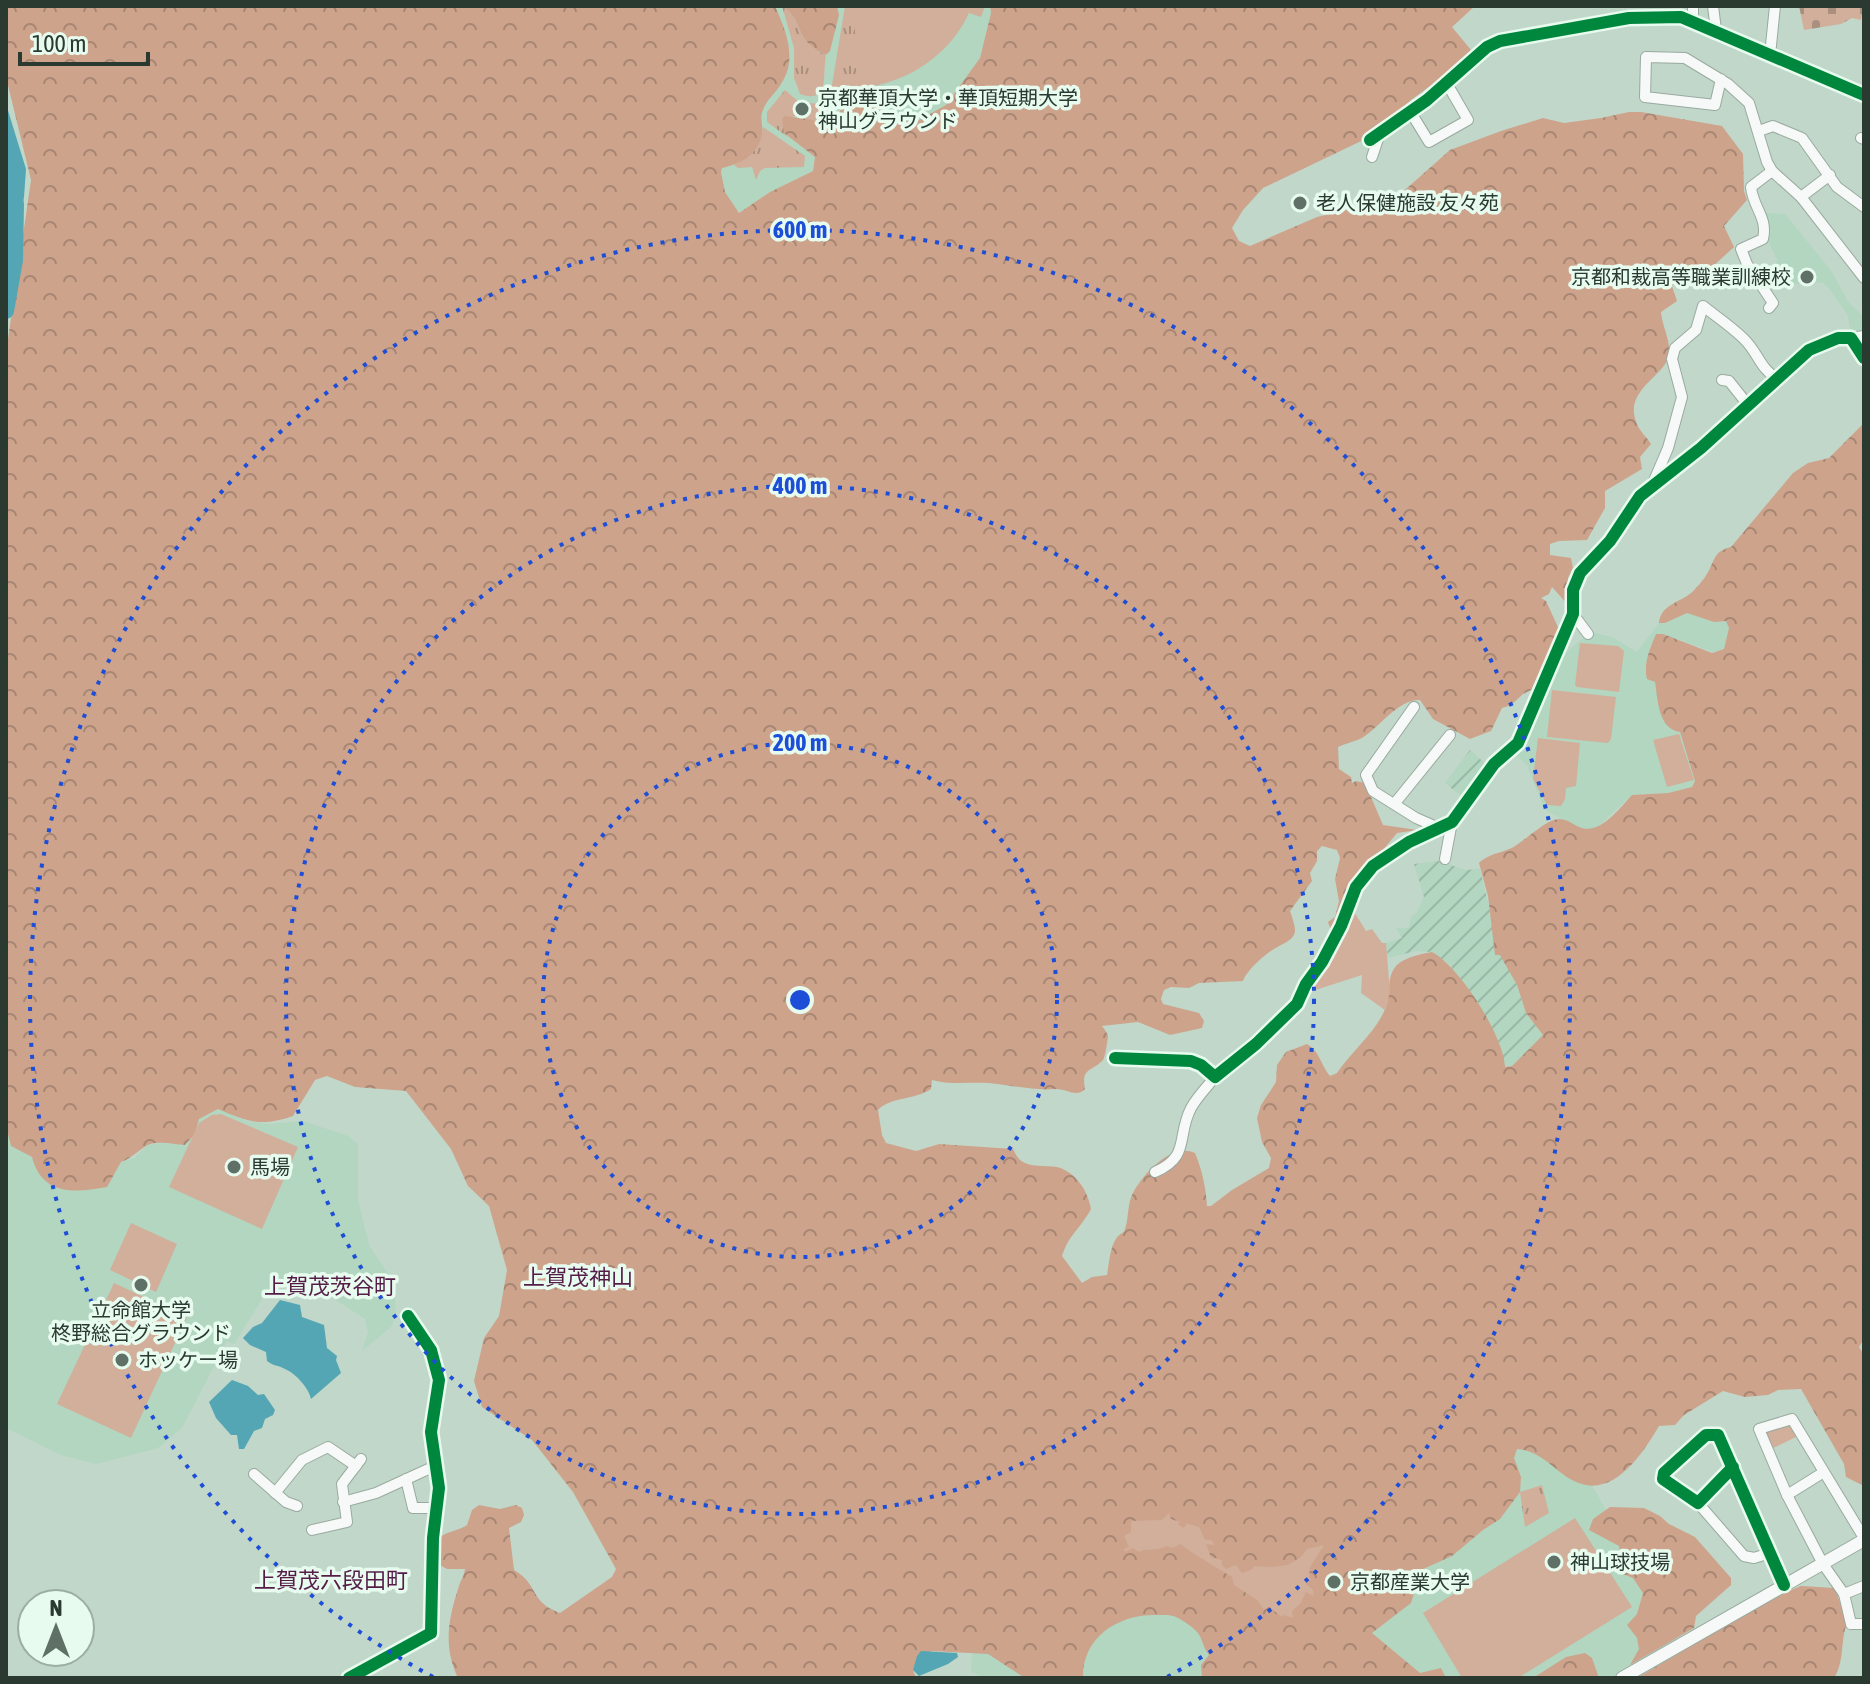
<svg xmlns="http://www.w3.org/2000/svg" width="1870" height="1684" font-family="'Asap Condensed','Noto Sans JP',sans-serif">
<defs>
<pattern id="industrial-furrows" width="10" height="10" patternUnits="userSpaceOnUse" patternTransform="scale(2)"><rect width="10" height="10" fill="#b2d6c0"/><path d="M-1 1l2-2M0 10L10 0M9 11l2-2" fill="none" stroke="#99b8a5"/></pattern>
<pattern id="grass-tufts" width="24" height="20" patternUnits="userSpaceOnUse" patternTransform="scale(2)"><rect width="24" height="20" fill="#d1af9b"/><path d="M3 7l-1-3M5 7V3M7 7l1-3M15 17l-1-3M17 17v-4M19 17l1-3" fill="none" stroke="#aa8f7f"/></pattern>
<pattern id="forest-crowns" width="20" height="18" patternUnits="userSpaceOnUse" patternTransform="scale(2)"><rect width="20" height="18" fill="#cda38c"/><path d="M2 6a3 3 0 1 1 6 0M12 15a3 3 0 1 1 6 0" fill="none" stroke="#a78673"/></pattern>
<pattern id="cemetery-stones" width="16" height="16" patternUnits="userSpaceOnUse" patternTransform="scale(2)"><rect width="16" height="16" fill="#d1af9b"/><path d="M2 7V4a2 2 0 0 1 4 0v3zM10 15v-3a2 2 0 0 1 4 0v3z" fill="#aa8f7f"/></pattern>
</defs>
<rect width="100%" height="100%" fill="#c1d7c9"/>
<!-- built -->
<g fill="#b2d6c0">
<polygon points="775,6 782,6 790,25 795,48 796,88 825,77 824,59 830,51 839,15 837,6 990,6 991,13 980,58 946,105 915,123 883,114 881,105 844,104 838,116 784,133 815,157 813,171 770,192 740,212 734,208 725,192 721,172 721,168 736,163 763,127 761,117 763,109 788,70 790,51"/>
<polygon points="1765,213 1785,214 1832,272 1849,303 1864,317 1864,334 1851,335 1848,316 1829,288 1823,283 1811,282 1787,285 1771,266 1778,261 1768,241 1770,227"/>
<polygon points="1687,613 1714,622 1726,621 1730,627 1724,649 1713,652 1663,634 1651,644 1645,670 1655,682 1658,700 1673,731 1680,732 1696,781 1692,787 1668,793 1632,795 1595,829 1580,829 1544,809 1527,765 1513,753 1521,748 1558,660 1590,632 1612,637 1637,652 1659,623 1665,623"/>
<polygon points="219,1109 247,1121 270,1124 303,1121 348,1136 358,1144 358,1200 369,1245 388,1274 394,1290 396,1308 392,1326 362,1351 368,1332 365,1319 316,1287 296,1280 282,1282 269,1288 234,1344 227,1341 182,1428 158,1448 96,1464 61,1455 6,1428 6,1126 11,1146 107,1187 121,1162 134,1158 148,1145 162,1143 185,1145 195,1134 199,1119"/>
<polygon points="1568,1443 1678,1638 1611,1678 986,1678 971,1672 973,1632 1069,1479"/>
</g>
<!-- industrial -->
<g fill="url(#industrial-furrows)">
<polygon points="1470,750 1488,766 1465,799 1445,783"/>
<polygon points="1439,861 1465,870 1480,869 1500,954 1517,985 1526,1013 1543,1035 1512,1066 1504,1067 1502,1051 1450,965 1432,952 1416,951 1388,958 1386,943 1402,938 1396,928 1409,928 1411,917 1417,912 1424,897 1414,864"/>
</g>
<!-- grass -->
<g fill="url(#grass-tufts)">
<path d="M782 6C806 22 792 40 826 55 822 73 831 105 800 94L794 78V48Z"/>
<polygon points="845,6 855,6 855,65 864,91 848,93 842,109 831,97 831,91"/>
<path d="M785 90 799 102 829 105 839 114 830 128C817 125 808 118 794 116L784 133 789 138 767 122V112Z"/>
<path d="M763 127 805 156 804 167 765 168 760 171 756 180 752 167 738 168 734 165C749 156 762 147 763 127Z"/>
<polygon points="1542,1485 1549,1513 1525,1527 1520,1492"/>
</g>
<!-- forest -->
<g fill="url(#forest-crowns)">
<path d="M6 6H775C786 31 798 59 781 84 775 94 767 99 763 110 759 119 764 126 762 135 757 156 740 164 722 168L721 172 725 192 739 213 770 192 813 171 815 157 784 133 782 119 785 116 813 120 821 126 830 128 838 116 848 93H875L883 114 914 123 946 105 980 58 991 13 990 6H1475L1452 27 1471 50 1468 58 1411 100 1380 132 1263 188 1243 210 1232 228 1239 241 1250 246 1317 217 1351 209 1377 207 1397 197 1450 150 1501 131 1543 118 1564 123 1601 118 1629 112H1641L1722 126 1743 154 1744 191 1747 200 1724 226 1734 247 1710 269C1697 269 1681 277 1672 286L1677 301 1661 312C1662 326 1671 341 1669 355 1665 377 1622 390 1637 424 1640 432 1647 437 1651 444L1640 457 1642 469 1605 491V508L1587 540 1559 541 1550 544V555L1571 558 1573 568 1568 578 1569 606 1552 587 1549 594 1541 598 1546 601 1562 636 1535 688 1523 694 1511 705 1502 708 1491 731 1470 739 1433 719 1420 700C1398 699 1380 727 1362 738 1354 742 1346 743 1338 747L1339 769 1351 777 1352 783 1356 781 1365 783 1383 825 1417 830 1397 833 1383 850V855L1346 905 1332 933 1328 922 1335 917 1339 901 1335 879 1340 858 1337 850 1322 846 1317 851V861L1310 873 1312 881 1290 911C1299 937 1297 936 1274 949 1264 955 1247 970 1243 981L1199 983 1189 988 1171 987 1164 990 1161 999 1163 1004 1199 1013 1204 1021 1202 1028 1170 1035 1138 1022 1102 1026C1103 1027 1108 1034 1108 1036 1108 1038 1105 1059 1103 1060 1092 1072 1081 1067 1085 1089 1076 1098 1068 1089 1056 1089 1034 1091 1011 1085 988 1083 969 1082 949 1085 932 1080L931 1089C915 1100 890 1097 878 1110L882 1135 886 1143 916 1151 939 1144 1013 1149C1015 1153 1017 1157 1020 1160 1030 1168 1045 1165 1057 1167 1076 1172 1088 1191 1091 1209 1081 1228 1069 1234 1062 1256L1082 1283 1092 1277 1107 1275C1110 1260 1110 1238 1124 1232 1129 1220 1127 1206 1132 1195 1142 1175 1171 1142 1195 1153 1202 1169 1206 1189 1207 1206H1211L1232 1190 1269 1168 1271 1158 1262 1142 1257 1118 1261 1105 1276 1082 1277 1065 1286 1052 1307 1044C1321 1053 1320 1064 1330 1076L1337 1073C1352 1051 1377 1031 1386 1007 1391 993 1386 976 1397 965 1405 957 1421 954 1432 952 1459 966 1504 1036 1505 1067L1512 1066 1543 1035 1526 1013 1517 985 1500 955H1495L1488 896 1479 863C1490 852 1507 853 1518 844 1527 838 1545 822 1554 820 1563 817 1569 822 1577 826 1598 838 1619 809 1632 795L1668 793 1692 787 1695 781 1680 732C1658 729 1658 700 1655 682L1647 679C1643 664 1650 648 1656 634H1663L1712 653 1724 649 1729 628 1726 621 1714 622 1687 613 1665 623H1659C1661 602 1684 603 1695 589 1700 584 1708 574 1710 568 1716 556 1716 551 1731 547L1793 473 1808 463 1829 458 1864 423V1339L1859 1347 1864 1355V1486L1846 1477 1844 1464 1801 1389 1778 1390 1768 1395 1745 1397 1723 1391 1684 1415 1675 1425 1659 1426C1642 1455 1611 1502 1572 1480 1554 1470 1540 1450 1517 1449L1514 1458 1521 1477 1520 1492 1500 1519 1483 1530 1452 1556 1421 1570 1411 1603 1372 1633 1420 1673 1441 1668 1446 1678H1202L1201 1665 1209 1655C1203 1648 1203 1640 1198 1633 1194 1628 1184 1621 1178 1618 1172 1614 1162 1615 1154 1615 1117 1615 1082 1638 1083 1678H1025L988 1654 931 1651 913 1670 916 1678H458C443 1646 448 1620 459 1586 461 1580 464 1576 465 1569H447L438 1564 435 1543C444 1530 455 1533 467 1525L472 1510 479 1505 500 1509 516 1505 522 1508 524 1515 521 1522 509 1528 514 1570C539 1584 529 1602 560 1613L612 1577 616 1569 573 1492 532 1440 482 1407 474 1381 484 1338 499 1316 507 1270 489 1206 468 1186 451 1149 406 1091 355 1087 327 1076 315 1080 293 1116C261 1127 248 1122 218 1109L199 1119 195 1134 185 1145C174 1144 161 1141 150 1144 140 1148 133 1158 121 1162L107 1187C75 1193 42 1196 32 1157L11 1146 6 1126V353L31 180 6 77Z"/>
<path d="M782 6H837L839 15 830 51 826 55C792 40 806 22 782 6Z"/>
<path d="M1610 1507 1644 1508 1660 1516 1669 1524 1695 1537 1731 1578V1585L1696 1616 1694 1628 1630 1665 1639 1649 1637 1638 1627 1625 1637 1614 1643 1593 1633 1578 1623 1574C1619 1566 1621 1555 1619 1546L1589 1530 1593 1519Z"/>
<path d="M1801 1586 1835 1588 1847 1623C1840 1641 1845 1661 1834 1678H1637L1774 1597Z"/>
<polygon points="1585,1653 1592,1658 1599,1678 1533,1678 1566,1657"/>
</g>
<!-- cemetery -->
<polygon fill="url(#cemetery-stones)" points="1799,6 1864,6 1861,20 1852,18 1841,24 1804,30"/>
<!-- green -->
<g fill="#d1af9b">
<path d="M855 6H985L981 17 969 13C950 55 907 83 862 88L855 65Z"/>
<polygon points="1580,643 1618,646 1624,651 1619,692 1577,687 1575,685"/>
<polygon points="1552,690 1616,697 1611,739 1608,743 1547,737"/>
<polygon points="1679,734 1694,780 1667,787 1653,740"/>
<polygon points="1538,738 1580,743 1576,786 1566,788 1565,799 1561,806 1547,805 1533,779"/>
<polygon points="1351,907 1366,931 1372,929 1382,943 1386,943 1390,992 1385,1010 1361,993 1362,975 1306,993"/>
<polygon points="221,1114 298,1147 262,1229 169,1187 199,1123 212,1115"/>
<polygon points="131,1223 177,1244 156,1292 110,1270"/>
<polygon points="114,1283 187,1317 131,1438 57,1404"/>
<polygon points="1786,1424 1793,1426 1798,1436 1771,1449 1765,1434 1767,1431"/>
<path d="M1169 1513 1171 1519 1180 1522 1178 1524 1183 1528 1186 1526V1523L1199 1527 1205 1540H1211L1215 1545 1206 1544 1211 1557 1222 1560V1565L1226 1569 1236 1565 1242 1573 1251 1570 1255 1566 1271 1567 1288 1565 1301 1557 1307 1549 1324 1545 1310 1567 1309 1577 1311 1580 1307 1581 1306 1584 1313 1590 1314 1596 1306 1592 1300 1604 1292 1611 1293 1618 1284 1615 1282 1617 1269 1607 1264 1610 1257 1600 1234 1585 1232 1577C1214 1566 1198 1557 1180 1544L1173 1548 1166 1546C1158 1552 1147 1547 1139 1552L1133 1548 1125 1552 1124 1549 1129 1547 1124 1536 1131 1532V1521L1162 1520Z"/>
<polygon points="1575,1518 1632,1607 1518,1678 1462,1678 1423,1613"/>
</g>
<!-- water -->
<g fill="#54a6b4">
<polygon points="6,104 26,169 24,197 6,278 6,234 13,203 12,173 6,157"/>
<path d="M280 1300 300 1305 302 1317 324 1325 327 1348 337 1356 336 1360 341 1373 311 1399C309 1388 295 1373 285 1369 278 1365 273 1366 267 1361L266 1352 250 1345 243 1338 253 1327 262 1323Z"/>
<polygon points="232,1380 248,1386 258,1395 264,1394 275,1410 273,1415 265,1419 262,1428 254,1431 244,1449 239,1449 237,1435 231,1435 216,1418 209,1402"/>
<polygon points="921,1651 957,1653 958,1657 948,1664 919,1676 913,1670 917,1656"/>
</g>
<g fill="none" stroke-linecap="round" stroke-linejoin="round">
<!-- river -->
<polyline stroke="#54a6b4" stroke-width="16" points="6,151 16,204 15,260 6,311"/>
<!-- minor casing -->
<g stroke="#99aaa0" stroke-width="12">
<g id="minor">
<polyline points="1713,6 1716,30"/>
<polyline points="1693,22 1693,6"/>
<polyline points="1770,55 1775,6"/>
<polyline points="1721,79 1715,105 1645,97 1646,57 1685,58 1728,84 1749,103 1767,162 1772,171 1801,197 1864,278"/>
<polyline points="1410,111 1429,142 1468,120 1446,82"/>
<polyline points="1759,131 1773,126 1802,138 1837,187 1864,207"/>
<polyline points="1861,138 1864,139"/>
<polyline points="1370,140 1427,100 1487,47 1500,41 1629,18 1681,17 1864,95"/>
<polyline points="1372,157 1379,136"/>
<polyline points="1801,197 1830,175"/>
<path d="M1769 308 1773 303 1747 264 1741 249 1763 239C1768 217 1753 208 1751 187L1772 171"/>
<polyline points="1851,338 1864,336"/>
<polyline points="1722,380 1729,381 1748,405"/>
<path d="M1653 483 1668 448 1682 397 1672 359 1675 348 1696 330 1703 306C1717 317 1732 327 1744 339 1759 354 1759 367 1777 379"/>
<polyline points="1573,614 1588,634"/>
<polyline points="1414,707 1366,775 1373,791 1416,818 1439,828"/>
<polyline points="1395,803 1450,735"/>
<polyline points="1445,859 1452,822"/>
<polyline points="1115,1058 1191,1061 1201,1065 1215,1077 1256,1044 1297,1004 1306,984 1322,962 1341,926 1356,887 1373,866 1409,842 1452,822 1494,764 1518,743 1573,614 1573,590 1580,573 1610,541 1640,496 1701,448 1809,350 1838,338 1851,338 1864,358"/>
<path d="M1155 1172C1191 1156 1176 1137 1191 1108 1197 1097 1207 1087 1215 1077"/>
<polyline points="1733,1467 1698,1503 1663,1479 1664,1473 1706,1435 1718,1435 1784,1585"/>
<polyline points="1824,1472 1787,1495 1759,1429 1792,1419 1864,1538"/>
<polyline points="254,1474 286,1502 297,1506"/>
<polyline points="406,1479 413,1508 436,1508"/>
<polyline points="275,1493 302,1460 328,1447 356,1466"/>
<polyline points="1787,1495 1823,1564 1844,1594 1851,1624 1864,1624"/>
<polyline points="343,1502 376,1493 435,1466"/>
<polyline points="1698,1503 1744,1556 1754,1558 1770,1553"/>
<polyline points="312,1530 347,1522 342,1484 361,1459"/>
<polyline points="1844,1594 1864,1586"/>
<polyline points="349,1678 431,1633 433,1538 439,1488 431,1432 439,1380 431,1350 408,1316"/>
</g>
</g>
<!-- tertiary casing -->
<g stroke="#99aaa0" stroke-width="14">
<polyline id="tertiary" points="1622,1678 1864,1540"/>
</g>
<!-- minor -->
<use href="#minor" stroke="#f6f9f7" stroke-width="10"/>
<!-- tertiary -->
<use href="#tertiary" stroke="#f6f9f7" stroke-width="12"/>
<!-- cycleway casing -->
<g stroke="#e7fbef" stroke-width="17">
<g id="cycleway">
<polyline points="1370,140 1427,100 1487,47 1500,41 1629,18 1681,17 1864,95"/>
<polyline points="1115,1058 1191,1061 1201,1065 1215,1077 1256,1044 1297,1004 1306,984 1322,962 1341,926 1356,887 1373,866 1409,842 1452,822 1494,764 1518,743 1573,614 1573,590 1580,573 1610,541 1640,496 1701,448 1809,350 1838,338 1851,338 1864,358"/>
<polyline points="1733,1467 1698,1503 1663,1479 1664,1473 1706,1435 1718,1435 1784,1585"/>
<polyline points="349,1678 431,1633 433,1538 439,1488 431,1432 439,1380 431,1350 408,1316"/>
</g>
</g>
<!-- cycleway -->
<use href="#cycleway" stroke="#00873e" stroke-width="12"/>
</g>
<!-- distance rings -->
<g fill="none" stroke="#1d4ed8" stroke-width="4" stroke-dasharray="4 8">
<circle cx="800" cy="1000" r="257"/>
<circle cx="800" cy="1000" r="514"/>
<path d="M433 1677A770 770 0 1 1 1167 1677"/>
</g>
<!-- markers -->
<g fill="#5f7166" stroke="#e7fbef" stroke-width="3">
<circle cx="802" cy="109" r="8"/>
<circle cx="1300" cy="203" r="8"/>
<circle cx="1807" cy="277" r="8"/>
<circle cx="234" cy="1167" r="8"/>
<circle cx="141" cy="1285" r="8"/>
<circle cx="122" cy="1360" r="8"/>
<circle cx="1554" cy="1562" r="8"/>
<circle cx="1334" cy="1582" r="8"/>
</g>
<g text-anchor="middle" stroke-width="7" stroke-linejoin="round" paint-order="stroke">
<!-- poi labels -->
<g font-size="20" fill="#2a3a31" stroke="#e7fbef" text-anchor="start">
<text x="818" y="105">京都華頂大学・華頂短期大学<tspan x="818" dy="23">神山グラウンド</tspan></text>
<text x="1316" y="210">老人保健施設 友々苑</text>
<text x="1791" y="284" text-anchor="end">京都和裁高等職業訓練校</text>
<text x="250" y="1174">馬場</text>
<text x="141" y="1317" text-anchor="middle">立命館大学<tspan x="141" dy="23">柊野総合グラウンド</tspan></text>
<text x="138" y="1367">ホッケー場</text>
<text x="1570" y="1569">神山球技場</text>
<text x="1350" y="1589">京都産業大学</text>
</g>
<!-- neighbourhood labels -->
<g font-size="22" fill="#541c47" stroke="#e7fbef">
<text x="578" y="1285">上賀茂神山</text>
<text x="330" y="1294">上賀茂茨谷町</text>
<text x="331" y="1588">上賀茂六段田町</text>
</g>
</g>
<circle cx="800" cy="1000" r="12" fill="#1d4ed8" stroke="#e7fbef" stroke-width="4"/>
<g font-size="24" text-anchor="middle" font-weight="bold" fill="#1d4ed8" stroke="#e7fbef" stroke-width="7" stroke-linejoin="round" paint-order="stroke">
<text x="800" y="238">600 m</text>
<text x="800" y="494">400 m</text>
<text x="800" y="751">200 m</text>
</g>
<!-- border -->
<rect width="1870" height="1684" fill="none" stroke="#2a3a31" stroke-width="16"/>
<!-- north arrow -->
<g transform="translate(56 1628)"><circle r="38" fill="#e7fbef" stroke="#9baea3" stroke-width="2"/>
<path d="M0-6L14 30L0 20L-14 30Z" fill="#5f7166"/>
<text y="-12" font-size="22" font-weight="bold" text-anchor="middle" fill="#2a3a31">N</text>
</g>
<!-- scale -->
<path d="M20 52v12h128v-12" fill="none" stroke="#2a3a31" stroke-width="4"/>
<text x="32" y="52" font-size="24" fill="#2a3a31" stroke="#e7fbef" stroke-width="6" paint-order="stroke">100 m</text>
</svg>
